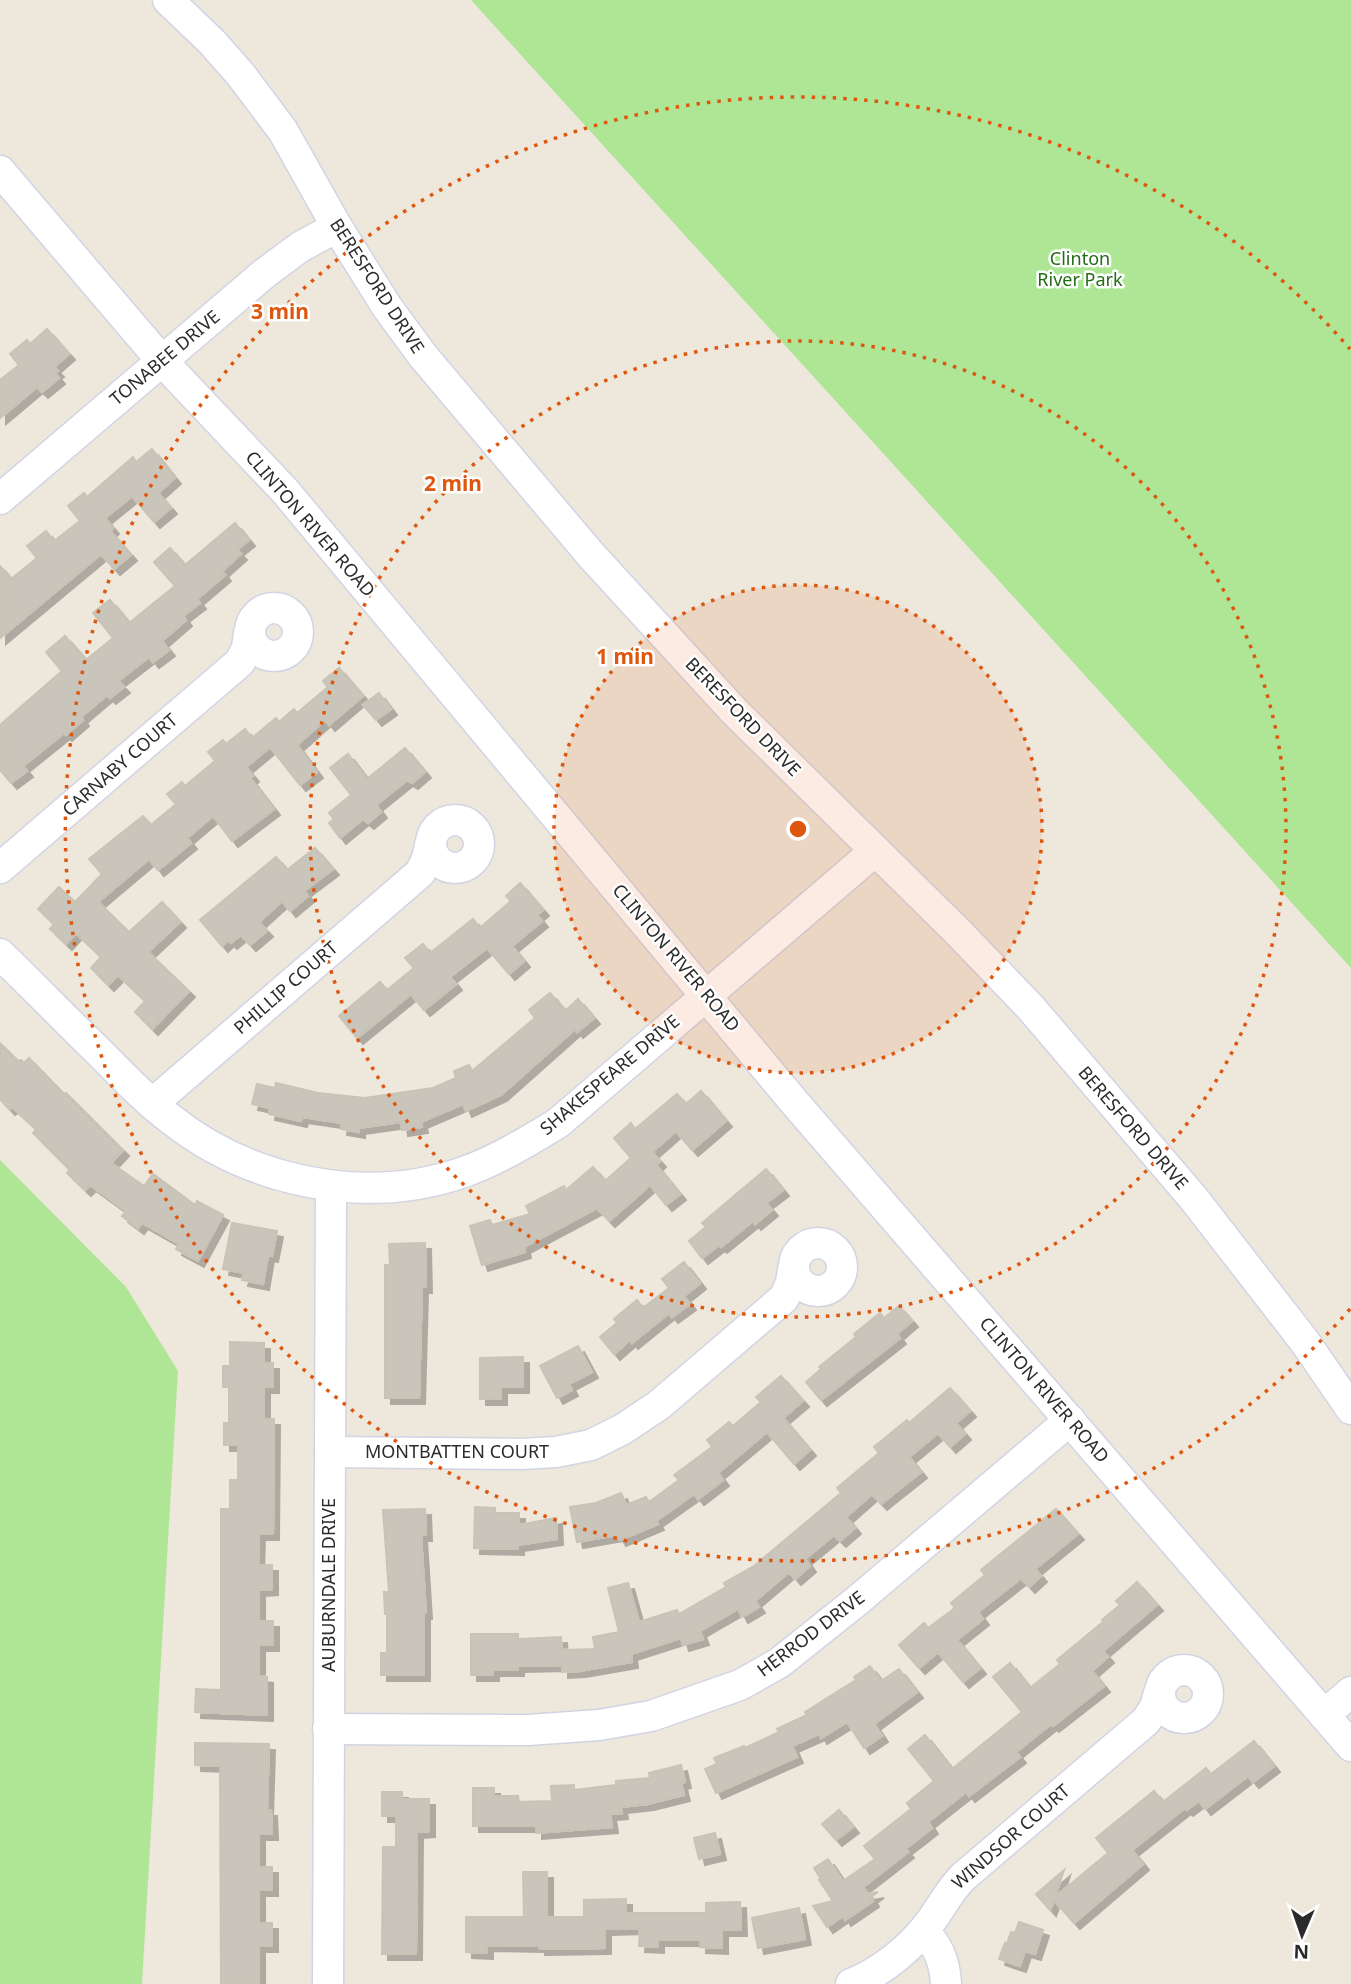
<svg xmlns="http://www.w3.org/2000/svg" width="1351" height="1984" font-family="'Noto Sans',sans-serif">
<defs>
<filter id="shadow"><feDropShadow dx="6" dy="6" stdDeviation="0" flood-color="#0004"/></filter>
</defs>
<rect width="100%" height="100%" fill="#ede7dc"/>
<!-- green -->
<g fill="#aee696">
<polygon points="471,0 1351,0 1351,968"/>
<polygon points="0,1160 126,1287 178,1371 142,1984 0,1984"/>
</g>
<!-- building -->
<g fill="#c9c5bb" stroke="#c9c3b6" stroke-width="2" filter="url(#shadow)">
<polygon points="47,329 69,354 54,367 58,371 55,373 59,378 42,392 37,387 0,418 0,380 19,365 10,354 27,340 30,344"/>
<polygon points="152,449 175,478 158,493 171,508 154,522 132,496 105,518 113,528 110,531 131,555 114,569 101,554 0,638 0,566 11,579 37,558 27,546 46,531 54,541 80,521 68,506 84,493 87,497 133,457 136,462"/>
<polygon points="235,523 249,540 237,550 241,554 222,571 225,575 197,599 200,603 183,616 186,620 162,641 169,650 153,662 149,657 118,681 124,687 110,698 107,695 81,717 83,720 66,735 64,733 23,766 27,771 11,783 0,770 0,725 62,671 46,652 65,636 86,660 113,638 93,613 110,600 129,623 175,586 154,562 170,548 185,565"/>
<polygon points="339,668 363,696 329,725 325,720 297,745 317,772 300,785 270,747 246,767 253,776 250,778 274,809 232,841 213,816 187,838 191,843 158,870 149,859 98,902 129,932 162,902 180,922 148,952 189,991 152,1029 135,1012 145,1001 118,975 108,985 91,968 101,957 76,933 66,944 50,929 54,924 38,909 59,887 75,902 102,874 89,859 143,816 151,825 176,804 167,794 182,782 185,786 215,761 208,752 223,740 226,744 245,729 252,738 276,718 279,722 294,709 297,713 328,687 323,681"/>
<polygon points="379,693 391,709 376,720 363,705"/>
<polygon points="405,748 425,772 412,783 407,780 376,805 381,812 368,823 363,819 340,838 329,823 334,819 329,813 351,795 330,768 348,754 367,779"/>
<polygon points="315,848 333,869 304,891 308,896 290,911 282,901 259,922 267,931 250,945 241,935 231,943 228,940 222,946 200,920 276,857 287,870"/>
<polygon points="520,883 543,910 537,915 542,921 512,946 524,961 509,974 487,948 450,977 456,984 424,1010 411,994 357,1038 339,1016 380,982 387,990 414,968 405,958 423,944 430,953 473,919 480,928 511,901 506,896"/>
<polygon points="550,993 565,1011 578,999 594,1018 577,1032 575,1029 501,1095 466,1111 463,1104 421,1122 422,1127 402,1130 401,1122 359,1128 359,1132 341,1129 342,1123 302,1117 301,1121 269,1114 270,1108 252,1104 257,1084 275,1088 276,1083 318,1093 365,1098 433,1088 456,1078 454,1071 469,1065 472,1071 535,1018 529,1010"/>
<polygon points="0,1043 18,1061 21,1060 24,1063 29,1058 64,1094 66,1093 123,1150 111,1163 144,1186 153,1174 195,1205 197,1201 223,1215 198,1261 176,1249 179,1244 142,1223 138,1228 122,1216 126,1211 90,1185 85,1190 67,1173 70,1170 33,1133 36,1129 12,1107 9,1109 0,1099"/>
<polygon points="701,1091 726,1121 692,1150 676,1131 652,1152 660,1161 656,1165 680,1194 666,1205 650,1185 609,1221 597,1208 524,1247 525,1252 482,1265 470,1226 490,1220 492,1225 530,1214 526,1206 564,1186 566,1190 593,1167 605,1181 631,1158 614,1138 631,1123 635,1129 677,1094 686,1104"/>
<polygon points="766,1169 783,1190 766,1203 772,1210 755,1224 753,1221 721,1247 719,1245 702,1258 689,1241 706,1227 702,1223"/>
<polygon points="232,1223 277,1231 272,1256 268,1255 263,1284 242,1280 244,1273 223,1269"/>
<polygon points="425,1243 426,1287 422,1287 419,1398 385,1398 385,1265 390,1265 389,1244"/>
<polygon points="684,1262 700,1283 684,1296 690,1304 672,1317 669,1313 632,1343 630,1340 614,1354 600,1337 617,1323 614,1319 637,1300 643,1308 669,1288 662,1279"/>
<polygon points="899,1306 912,1321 897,1334 900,1338 821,1400 806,1382 821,1369 819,1367 856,1337 854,1334 880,1313 884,1318"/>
<polygon points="230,1342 264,1343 264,1363 273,1363 273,1387 264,1387 264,1419 274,1419 273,1534 259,1534 258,1565 272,1565 272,1589 259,1590 259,1621 273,1621 273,1645 259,1645 259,1676 267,1677 267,1715 195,1712 196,1689 221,1690 221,1509 230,1509 230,1480 238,1480 238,1445 224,1445 224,1423 229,1423 229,1387 223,1387 223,1366 230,1366"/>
<polygon points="578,1346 592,1372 569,1384 572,1390 557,1398 540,1366"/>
<polygon points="523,1357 523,1387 501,1387 501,1399 480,1399 480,1358"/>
<polygon points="781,1376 803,1401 783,1418 810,1450 794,1464 767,1432 718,1473 723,1480 698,1499 694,1494 656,1521 658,1524 620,1540 617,1535 577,1542 570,1507 596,1503 621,1493 626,1505 646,1497 649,1502 679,1480 674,1475 712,1447 707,1440 729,1422 733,1426 761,1402 756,1397"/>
<polygon points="950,1388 970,1411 956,1423 965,1434 950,1447 938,1433 909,1457 921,1472 881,1504 872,1494 846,1517 855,1528 840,1541 834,1535 805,1559 810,1566 795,1579 789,1572 755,1601 759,1607 742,1617 738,1609 700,1631 703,1639 683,1645 681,1638 631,1654 632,1662 580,1671 562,1672 562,1665 518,1666 518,1670 493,1670 493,1675 471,1675 471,1634 518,1634 518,1639 561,1637 562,1650 595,1649 593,1637 619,1632 608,1588 628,1583 639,1622 677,1610 679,1614 726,1587 724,1583 754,1566 841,1493 837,1488 879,1453 874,1447 907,1420 909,1423"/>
<polygon points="475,1507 495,1508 495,1513 519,1513 519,1525 556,1518 557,1539 518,1545 518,1549 474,1548"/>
<polygon points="425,1509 426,1535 421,1535 426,1613 424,1613 424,1675 381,1675 381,1653 387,1653 387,1614 385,1614 384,1592 389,1592 383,1510"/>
<polygon points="1056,1509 1078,1534 1035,1569 1041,1576 1029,1587 1021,1578 978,1612 983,1619 957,1640 980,1668 963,1682 938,1652 919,1668 899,1645 924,1623 928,1628 955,1608 951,1603 985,1575 981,1570"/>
<polygon points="1137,1582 1157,1605 1103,1651 1108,1657 1092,1671 1104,1686 1053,1726 1051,1724 1016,1752 1020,1757 969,1796 966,1792 928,1822 932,1828 905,1849 908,1852 863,1887 868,1894 878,1892 871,1897 873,1901 845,1920 843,1916 827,1927 813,1906 833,1901 819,1880 821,1879 814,1868 828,1859 843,1881 875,1859 864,1846 911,1809 907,1803 934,1781 908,1749 925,1735 952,1769 1022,1712 993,1677 1010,1663 1030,1688 1060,1664 1057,1660 1103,1622 1102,1620 1120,1605 1116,1601"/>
<polygon points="870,1666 881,1681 899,1669 917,1692 874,1724 882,1736 864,1748 847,1722 821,1738 819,1734 792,1746 797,1757 716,1793 705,1769 717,1764 714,1758 744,1746 745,1748 779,1732 777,1729 807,1715 805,1712 856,1680 854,1677"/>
<polygon points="1254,1741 1274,1766 1253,1782 1248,1776 1205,1809 1199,1801 1187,1810 1185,1808 1132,1850 1143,1864 1074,1923 1054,1900 1050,1910 1036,1894 1064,1870 1055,1897 1108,1853 1096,1838 1154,1791 1163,1802 1206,1768 1211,1774"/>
<polygon points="195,1743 269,1744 267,1810 271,1810 272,1834 259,1834 259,1867 272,1867 272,1890 259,1890 259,1923 272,1923 272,1946 259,1946 259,1984 221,1984 220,1766 195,1765"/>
<polygon points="681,1765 685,1782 681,1783 684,1795 648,1804 621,1807 622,1813 610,1814 612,1827 536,1833 536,1826 473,1826 473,1788 494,1788 494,1796 518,1796 519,1802 552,1801 551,1786 574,1785 574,1790 616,1785 616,1781 650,1778 649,1773"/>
<polygon points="382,1792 402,1792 402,1799 429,1799 429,1831 417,1832 416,1954 382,1954 383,1847 396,1847 396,1816 382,1816"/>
<polygon points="839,1810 853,1827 836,1840 822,1824"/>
<polygon points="715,1833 720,1854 699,1859 694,1838"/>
<polygon points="523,1872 547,1872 547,1917 584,1917 584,1900 626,1899 626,1913 706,1913 706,1903 740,1902 741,1930 722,1930 722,1948 700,1947 700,1940 658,1940 658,1947 639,1946 640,1928 605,1929 605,1948 539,1949 539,1946 487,1945 487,1953 466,1952 466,1917 524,1917"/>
<polygon points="799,1908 805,1939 758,1948 752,1918"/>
<polygon points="1019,1922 1043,1930 1035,1954 1025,1951 1020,1966 999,1959 1005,1943 1007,1944 1011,1932 1015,1933"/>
</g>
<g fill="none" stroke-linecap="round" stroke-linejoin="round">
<!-- minor casing -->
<g stroke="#d2d4e4" stroke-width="33">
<g id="minor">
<polyline points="168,0 212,42 241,75 283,131 337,227 387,307 423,356 591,555 734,711 958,932 1031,1008 1194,1199 1305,1342 1351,1409"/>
<polyline points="0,171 162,361 285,491 795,1103 1351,1746"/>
<polyline points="0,499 265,273 300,247 337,227"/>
<circle cx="274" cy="632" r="24"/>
<circle cx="455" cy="844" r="24"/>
<polyline points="0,868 240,662 247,648 249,633"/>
<path d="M0 954C33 986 65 1019 98 1051 122 1075 145 1100 172 1120 252 1183 367 1206 464 1172 497 1160 527 1142 558 1123L875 851"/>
<polyline points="152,1104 420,873 427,859 430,845"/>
<circle cx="818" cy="1267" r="24"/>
<polyline points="330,1452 522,1454 556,1452 591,1445 623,1429 659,1405 784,1298 791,1283 793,1269"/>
<circle cx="1184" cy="1694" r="24"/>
<polyline points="1324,1715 1351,1692"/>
<polyline points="328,1729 528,1730 599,1725 651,1716 740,1685 779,1663 858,1600 1070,1420"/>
<path d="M923 1932C939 1945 945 1963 946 1984"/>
<polyline points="328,1984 331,1187"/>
<path d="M851 1984C882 1972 912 1947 931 1921 942 1906 949 1891 963 1877L1146 1721 1155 1707 1159 1693"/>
</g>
</g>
<!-- minor -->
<use href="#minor" stroke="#fff" stroke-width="30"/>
</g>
<!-- distance rings -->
<circle cx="798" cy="829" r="244" fill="#df570e" fill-opacity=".12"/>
<g fill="none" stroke="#df570e" stroke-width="3.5" stroke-dasharray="3.5 7">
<circle cx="798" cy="829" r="244"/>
<circle cx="798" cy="829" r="488"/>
<path d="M1350 1309A732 732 0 1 1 1350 349"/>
</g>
<g text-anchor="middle" stroke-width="5" stroke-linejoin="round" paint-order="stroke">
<!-- park labels -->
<g font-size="18" fill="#256c17" stroke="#fff">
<text x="1080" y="265">Clinton<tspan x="1080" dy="21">River Park</tspan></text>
</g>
<!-- street labels -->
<g font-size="18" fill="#2b2b2b" stroke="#fff">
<text transform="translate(377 286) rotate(57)" y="6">BERESFORD DRIVE</text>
<text transform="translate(165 358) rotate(-40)" y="6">TONABEE DRIVE</text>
<text transform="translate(310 524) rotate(49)" y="6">CLINTON RIVER ROAD</text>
<text transform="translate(743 717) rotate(46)" y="6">BERESFORD DRIVE</text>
<text transform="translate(120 765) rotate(-41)" y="6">CARNABY COURT</text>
<text transform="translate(676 958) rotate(50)" y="6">CLINTON RIVER ROAD</text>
<text transform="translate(286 988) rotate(-41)" y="6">PHILLIP COURT</text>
<text transform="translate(610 1075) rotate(-40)" y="6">SHAKESPEARE DRIVE</text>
<text transform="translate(1133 1128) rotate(49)" y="6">BERESFORD DRIVE</text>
<text transform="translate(1044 1390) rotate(49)" y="6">CLINTON RIVER ROAD</text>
<text x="457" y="1458">MONTBATTEN COURT</text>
<text transform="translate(329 1585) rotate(-90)" y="6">AUBURNDALE DRIVE</text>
<text transform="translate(811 1634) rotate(-37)" y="6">HERROD DRIVE</text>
<text transform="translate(1011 1837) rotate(-41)" y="6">WINDSOR COURT</text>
</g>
</g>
<circle cx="798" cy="829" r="10" fill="#df570e" stroke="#fff" stroke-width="3.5"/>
<g font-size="21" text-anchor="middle" font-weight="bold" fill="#df570e" stroke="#fff" stroke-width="5" stroke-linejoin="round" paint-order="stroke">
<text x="280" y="319">3 min</text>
<text x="453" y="491">2 min</text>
<text x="625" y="664">1 min</text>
</g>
<!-- north arrow -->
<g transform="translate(1302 1935) rotate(182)" stroke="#ffffff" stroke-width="5" paint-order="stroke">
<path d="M0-5L12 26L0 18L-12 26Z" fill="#2b2b2b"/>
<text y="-10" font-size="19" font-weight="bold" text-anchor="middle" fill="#2b2b2b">N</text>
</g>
</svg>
